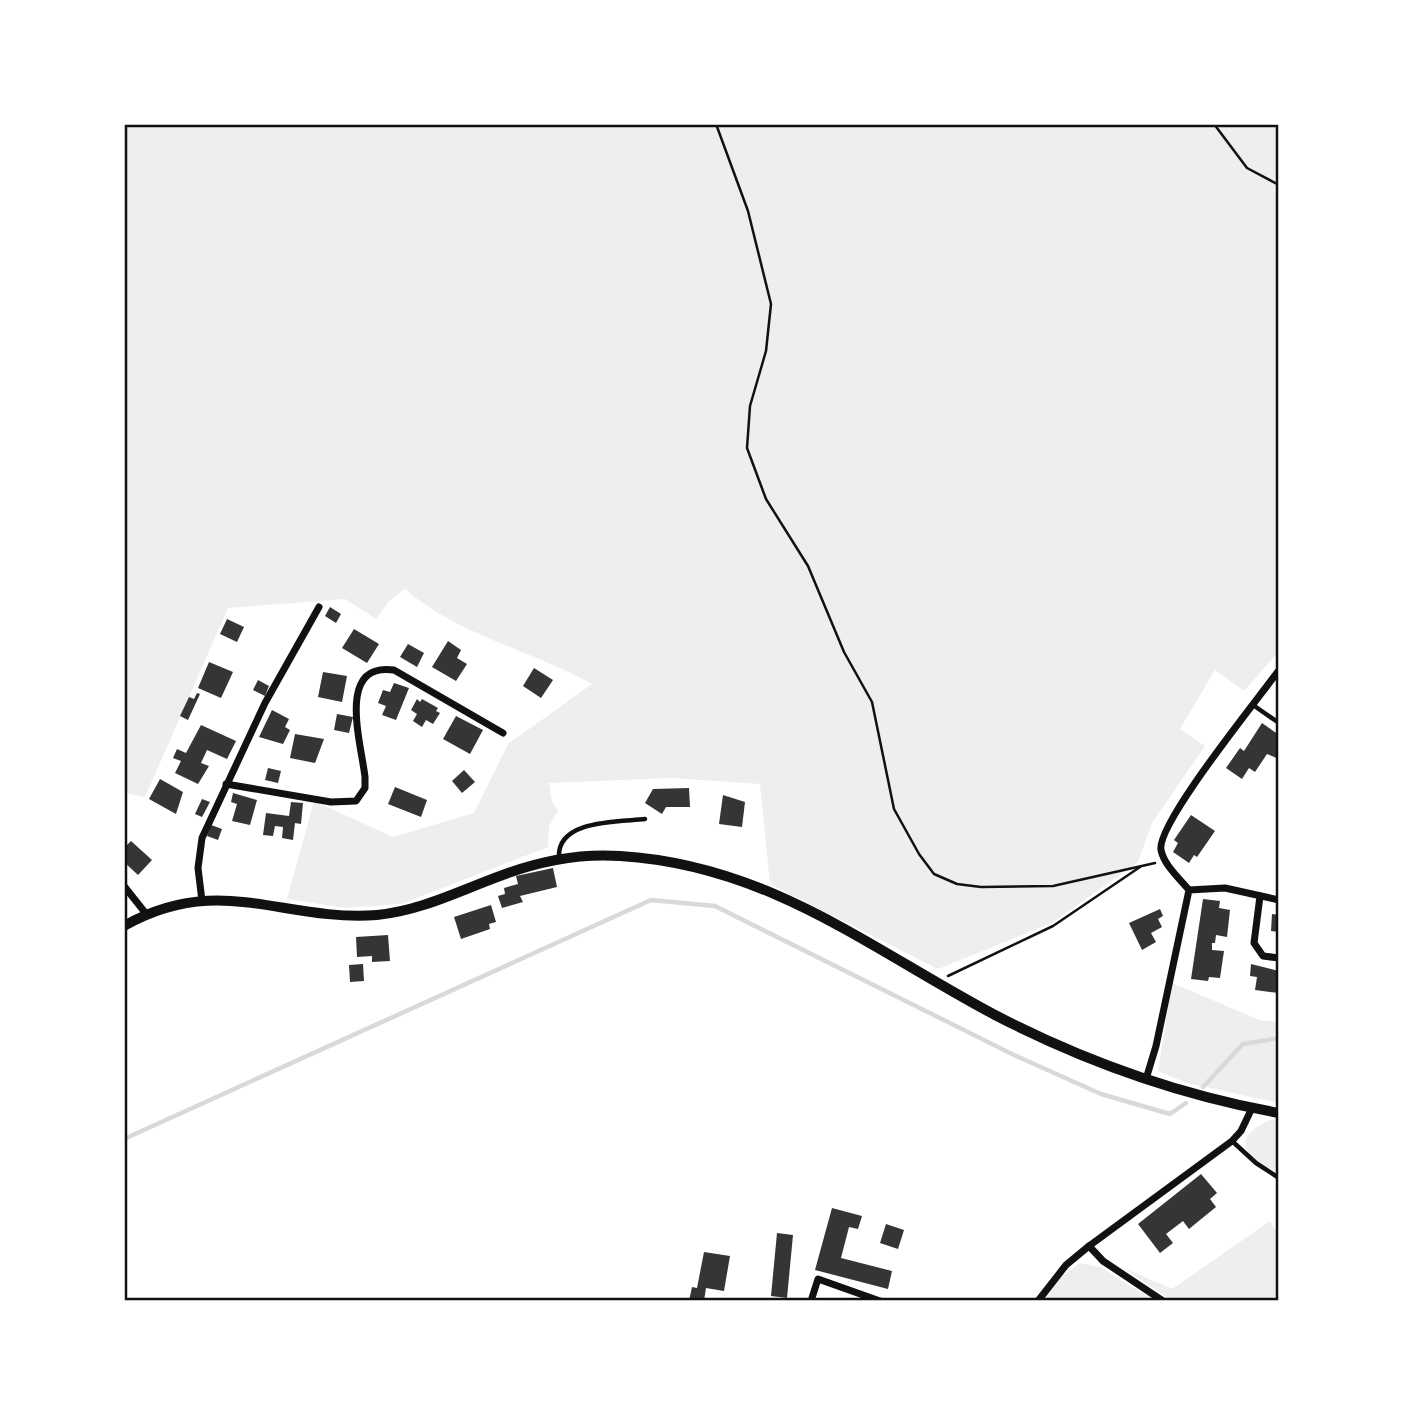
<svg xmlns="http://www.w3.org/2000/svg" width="1403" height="1425" font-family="'Titillium Web',sans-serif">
<rect width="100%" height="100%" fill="#fff"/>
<!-- green -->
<g fill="#eee">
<path d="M124 124H1279V651L1244 691 1215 670 1180 729 1205 746 1152 823 1138 862 1052 923 938 969 770 884 760 784 671 778 549 783 552 801 558 811 549 826 548 847 401 904 345 908 287 899 314 801 393 837 474 813 508 744 592 684C532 650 457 635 405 589L390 600 376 619 345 599 228 608 145 797 124 793Z"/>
<polygon points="1172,983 1262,1021 1279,1021 1279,1103 1187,1083 1158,1071"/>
<path d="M1274 1119 1279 1120V1174C1270 1168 1257 1162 1250 1154 1235 1137 1261 1123 1274 1119Z"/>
<polygon points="1270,1221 1279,1235 1279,1301 1172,1301 1124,1268 1172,1289"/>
<polygon points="1080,1263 1100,1267 1155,1301 1044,1301 1062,1276"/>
</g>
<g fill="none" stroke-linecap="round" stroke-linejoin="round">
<!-- stream -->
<g stroke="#d9d9d9" stroke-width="4.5">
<polyline points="1203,1087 1243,1044 1279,1038"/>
<polyline points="124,1139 651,900 715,906 1014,1055 1101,1094 1170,1114 1186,1103"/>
</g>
</g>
<!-- building -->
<g fill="#353535">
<polygon points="330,607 341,614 336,623 325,616"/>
<polygon points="227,619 244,627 237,642 220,634"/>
<polygon points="354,629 379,644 367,663 342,648"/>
<polygon points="448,641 461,650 457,658 467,664 456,681 432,667"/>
<polygon points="408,644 424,653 417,667 400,657"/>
<polygon points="209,662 233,672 221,698 198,688"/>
<polygon points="534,668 553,680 541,698 523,686"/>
<polygon points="323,672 347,676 342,702 318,697"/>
<polygon points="258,680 269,686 265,696 253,690"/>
<polygon points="394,683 409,688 396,720 382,715 386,706 378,703 383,690 390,692"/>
<polygon points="197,693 200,694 188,720 180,716 189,697 194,699"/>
<polygon points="417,699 420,702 422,699 438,708 436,711 440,713 433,724 426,720 422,727 413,721 417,714 411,710"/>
<polygon points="272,710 289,719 285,727 290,730 283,744 259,737"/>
<polygon points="337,714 353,717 349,733 334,730"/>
<polygon points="456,716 483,730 470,754 443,739"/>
<polygon points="1262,723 1279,735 1279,759 1267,754 1255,772 1249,768 1242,779 1226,768 1240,748 1244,751"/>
<polygon points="201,725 236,741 227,759 207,750 201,763 209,766 198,784 175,773 181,761 173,758 177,749 186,753"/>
<polygon points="295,734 324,739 315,763 290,758"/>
<polygon points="268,768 281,771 278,783 265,780"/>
<polygon points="464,770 475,782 462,793 452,781"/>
<polygon points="160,779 183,792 176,814 149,799"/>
<polygon points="395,787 427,800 421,817 388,804"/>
<polygon points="689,788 690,807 666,807 662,814 645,803 653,789"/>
<polygon points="233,793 257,800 250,825 232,821 237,804 231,802"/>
<polygon points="723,795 745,802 742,827 719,824"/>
<polygon points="202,799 210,802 202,817 195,814"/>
<polygon points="291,802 303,803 301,824 295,823 293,840 282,838 283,827 275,826 273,836 263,835 266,813 289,816"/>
<polygon points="1191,815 1215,831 1197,857 1194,855 1189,863 1173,852 1178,843 1174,840"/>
<polygon points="211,825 222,829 218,840 207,836"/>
<polygon points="131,841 152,860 138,875 124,862 124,848"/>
<polygon points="553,868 557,887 520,896 523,902 502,908 498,896 505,894 504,888 518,884 516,876"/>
<polygon points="1203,899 1220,901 1219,908 1230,910 1227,937 1216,935 1215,943 1212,943 1212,950 1224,951 1220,978 1209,977 1208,981 1191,979"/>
<polygon points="491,905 496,922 489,924 490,929 461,939 454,917"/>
<polygon points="1160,909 1163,916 1158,919 1162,927 1151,933 1156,942 1142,950 1129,923"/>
<polygon points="1272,914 1279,915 1279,932 1271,931"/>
<polygon points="388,935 390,961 372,962 372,956 357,957 356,937"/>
<polygon points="363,964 364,981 350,982 349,965"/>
<polygon points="1251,964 1279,971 1279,993 1255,990 1257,977 1250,976"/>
<polygon points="1201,1174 1217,1193 1210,1199 1216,1207 1189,1229 1183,1221 1166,1234 1173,1243 1160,1253 1138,1224"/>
<polygon points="832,1208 862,1216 858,1229 849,1227 841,1258 892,1271 888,1289 815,1270"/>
<polygon points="886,1224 904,1230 898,1249 880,1243"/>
<polygon points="777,1233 793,1235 787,1298 771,1296"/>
<polygon points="704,1252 730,1256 724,1291 706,1288 704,1301 689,1301 692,1287 697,1288"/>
</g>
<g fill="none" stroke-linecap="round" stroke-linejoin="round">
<!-- path -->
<g stroke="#111" stroke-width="2.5">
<polyline points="716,124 748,211 771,304 766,351 750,406 747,448 766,499 808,566 844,652 872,702 894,809 919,854 934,874 957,884 981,887 1053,886 1155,863"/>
<polyline points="1214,124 1247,168 1279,185"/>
<polyline points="948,976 1053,926 1140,867"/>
</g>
<!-- service -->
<g stroke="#111" stroke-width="4.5">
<polyline points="1253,705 1279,723"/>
<path d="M559 857C557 819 620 822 645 819"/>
<polyline points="1232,1141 1256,1163 1279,1178"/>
</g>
<!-- minor -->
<g stroke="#111" stroke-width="7">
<path d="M226 784 331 802 356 801 365 788V777C361 742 336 662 394 670L503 733"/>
<polyline points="124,886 147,915"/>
<path d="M1189 890C1179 878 1164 865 1161 850 1156 824 1259 698 1279 670"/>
<polyline points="1260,896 1254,943 1263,956 1279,958"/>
<polyline points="202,901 198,868 202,838 265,703 319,607"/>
<polyline points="1146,1079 1156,1046 1189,890 1225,888 1279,900"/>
<polyline points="1089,1246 1103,1261 1163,1301"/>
<polyline points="811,1301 818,1279 880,1301"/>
<polyline points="1038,1301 1066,1265 1089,1246 1232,1141 1241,1131 1252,1108"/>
</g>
<!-- tertiary -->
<path stroke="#111" stroke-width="10" d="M124 926C220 872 282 922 377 915 420 911 459 891 500 876 539 861 577 853 620 856 769 865 869 948 995 1015 1084 1061 1179 1095 1279 1113"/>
</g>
<!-- border -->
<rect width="1403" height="1425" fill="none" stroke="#ffffff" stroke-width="252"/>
<rect x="126" y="126" width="1151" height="1173" fill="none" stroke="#111" stroke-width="2.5"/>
</svg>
